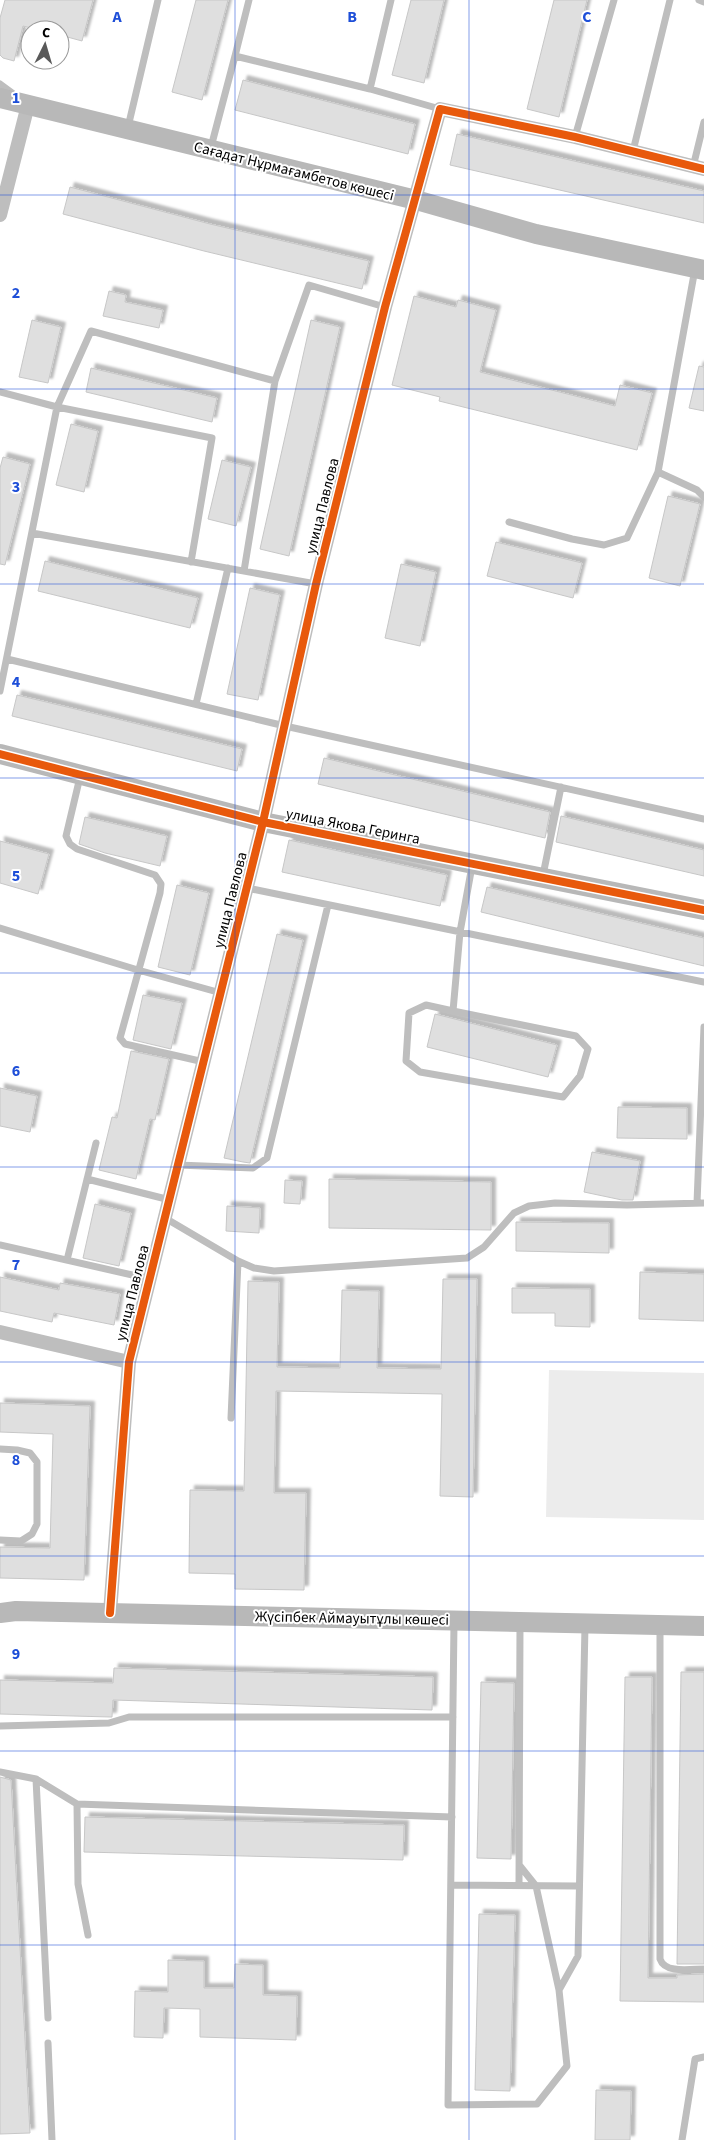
<svg xmlns="http://www.w3.org/2000/svg" width="704" height="2140" font-family="'Source Sans 3',sans-serif">
<defs>
<filter id="shadow"><feDropShadow dx="4.5" dy="-4.5" stdDeviation="1" flood-color="#0004"/></filter>
</defs>
<rect width="100%" height="100%" fill="#fff"/>
<path fill="#ececec" d="M549 1370 704 1373V1520L546 1517Z"/>
<path fill="#dfdfdf" stroke="#c7c7c7" filter="url(#shadow)" d="M5 0H93L82 41 60 35V30H39L23 26 14 61 3 58 0 55V18Z
M196 0H228L202 100 172 92Z
M411 0H444L424 83 392 75Z
M554 0H587L559 117 527 109Z
M243 80 415 124 408 154 235 110Z
M457 134 704 191V223L450 165Z
M70 187 210 224 369 261 362 289 204 251 63 214Z
M109 291 126 295 125 302 163 310 159 328 103 316Z
M414 296 456 307 458 300 496 310 480 372 615 406 620 385 652 393 637 450 439 401 440 397 392 385Z
M32 320 61 327 48 383 19 377Z
M311 320 340 327 289 556 260 549Z
M699 366 704 367V411L689 408Z
M91 368 217 398 212 422 86 392Z
M71 424 98 431 84 492 56 485Z
M3 457 30 464 5 565 0 564V468Z
M222 460 251 467 236 526 208 519Z
M668 496 700 504 680 586 649 578Z
M496 542 582 563 573 598 487 576Z
M45 561 198 598 190 628 38 591Z
M401 564 436 572 420 646 385 638Z
M250 588 280 595 258 700 227 694Z
M17 695 242 749 237 771 12 716Z
M324 758 550 812 545 838 318 784Z
M561 816 704 850V876L556 842Z
M85 817 167 836 160 866 105 853 79 844Z
M289 840 447 875 440 906 282 872Z
M0 841 49 854 38 894 0 883Z
M177 885 209 893 190 975 158 967Z
M487 887 704 938V966L481 912Z
M277 934 303 940 250 1163 243 1162 224 1158Z
M143 995 182 1003 171 1049 133 1040Z
M435 1014 557 1045 548 1077 427 1047Z
M131 1051 169 1059 155 1120 150 1119 136 1179 99 1170 112 1117 117 1118Z
M0 1088 37 1096 30 1132 0 1126Z
M618 1107 687 1108V1139L617 1138Z
M592 1152 640 1161 633 1200H622L584 1192Z
M329 1179 491 1182V1230L329 1228Z
M285 1180 302 1181 300 1204 284 1203Z
M95 1204 131 1213 119 1266 83 1258Z
M227 1206 260 1208 259 1233 226 1231Z
M516 1222 609 1223V1253L516 1251Z
M640 1272 704 1274V1321L639 1319Z
M0 1277 59 1290 60 1283 120 1294 114 1325 54 1313 52 1322 0 1311Z
M443 1279H477L473 1497 440 1496 442 1394 276 1391 274 1493H306L304 1590 235 1589V1574L189 1573 190 1490 244 1491 248 1281 279 1282 277 1367 340 1368 342 1290 379 1291 377 1368 441 1369Z
M512 1288 590 1289V1327L555 1326V1313H512Z
M0 1403 90 1406 84 1580 0 1578V1547L50 1548 53 1434 0 1432Z
M114 1668 433 1677 432 1710 113 1700 112 1717H110L0 1714V1680L113 1683Z
M681 1672H704V1964H677Z
M625 1677H652L648 1978H677V1975L704 1974V2002L620 2001Z
M481 1682 514 1683 511 1859 477 1858Z
M0 1777 11 1780 30 2133 0 2134Z
M85 1817 404 1825 403 1860 84 1852Z
M479 1914 515 1915 510 2091 475 2090Z
M168 1960 204 1961V1988H234L235 1964 263 1965V1995L297 1996 296 2040 200 2037V2009L164 2008 163 2038 134 2037 135 1991 168 1992Z
M596 2090 631 2091 630 2140H595Z"/>
<g fill="none" stroke-linecap="round" stroke-linejoin="round">
<path stroke="#bebebe" stroke-width="7" d="M699 0 704 2
M235 56 249 0
M0 84 15 95
M370 89 440 109
M128 127 158 0
M575 137 614 0
M211 147 235 56 370 89 391 0
M633 151 670 0
M693 167 704 122
M695 269 658 472 697 490 704 497
M0 392 57 407 91 331 275 381 309 285 385 307
M509 522 572 539 604 545 627 538 658 472
M32 533 316 584
M244 571 275 381
M7 659 285 726 704 819
M0 691 57 407 212 438 191 562
M196 704 228 568
M80 777 66 836 70 844 77 849 155 875 161 884 160 893 120 1038 125 1044 204 1062
M543 875 561 787
M247 888 704 982
M0 928 138 970 221 993
M453 1011 576 1036 588 1049 580 1076 563 1097 420 1072 406 1061 409 1013 426 1005 453 1011 460 932 472 866
M178 1165 253 1168 267 1158 328 905
M87 1179 170 1200
M697 1203 704 1027
M165 1218 238 1261 254 1268 274 1271 467 1258 484 1247 514 1213 529 1206 555 1203 627 1205 704 1203
M0 1245 150 1279
M67 1260 96 1143
M231 1418 238 1261
M0 1449 17 1450 30 1453 37 1462V1524L32 1534 21 1541 0 1540
M454 1623 448 2105 537 2104 567 2066 559 1990 578 1956 585 1626
M660 1627V1959C665 1974 691 1969 704 1969
M0 1726 109 1723 129 1717H453
M0 1772 36 1779 77 1804 452 1817
M36 1779 48 2018
M77 1804 78 1884 88 1935
M520 1866 536 1886 559 1990
M451 1885 579 1886
M519 1885 520 1624
M48 2043 52 2140
M682 2140 695 2059 704 2057"/>
<path stroke="#bebebe" stroke-width="14" d="M0 215 28 105
M0 1332 129 1362
M110 1613 129 1362 263 822 316 584 385 307 440 109 575 137 704 169"/>
<path stroke="#b8b8b8" stroke-width="20" d="M0 98 416 200 536 234 704 270
M0 754 263 822 704 910
M0 1613 16 1611 704 1626"/>
<defs>
<path id="cycleway" d="M0 754 263 822 704 910
M110 1613 129 1362 263 822 316 584 385 307 440 109 575 137 704 169"/>
</defs>
<use href="#cycleway" stroke="#fff" stroke-width="11"/>
<use href="#cycleway" stroke="#e8590c" stroke-width="8"/>
</g>
<path fill="none" stroke="#1d4ed8" stroke-width="1" stroke-opacity="0.55" d="M235 0V2140M469 0V2140M0 195H704M0 389H704M0 584H704M0 778H704M0 973H704M0 1167H704M0 1362H704M0 1556H704M0 1751H704M0 1945H704"/>
<g text-anchor="middle" stroke-width="4" stroke-linejoin="round" paint-order="stroke">
<g font-size="15" fill="#000" stroke="#fff">
<text transform="translate(294 171) rotate(14)" y="5">Сағадат Нұрмағамбетов көшесі</text>
<text transform="translate(322 506) rotate(-76)" y="5">улица Павлова</text>
<text transform="translate(353 826) rotate(11)" y="5">улица Якова Геринга</text>
<text transform="translate(230 900) rotate(-76)" y="5">улица Павлова</text>
<text transform="translate(132 1293) rotate(-76)" y="5">улица Павлова</text>
<text transform="translate(352 1618) rotate(1)" y="5">Жүсіпбек Аймауытұлы көшесі</text>
</g>
</g>
<g font-size="16" text-anchor="middle" font-weight="bold" fill="#1d4ed8" stroke="#fff" stroke-width="4" stroke-linejoin="round" paint-order="stroke">
<text x="117" y="22">A</text>
<text x="352" y="22">B</text>
<text x="587" y="22">C</text>
<text x="16" y="103">1</text>
<text x="16" y="298">2</text>
<text x="16" y="492">3</text>
<text x="16" y="687">4</text>
<text x="16" y="881">5</text>
<text x="16" y="1076">6</text>
<text x="16" y="1270">7</text>
<text x="16" y="1465">8</text>
<text x="16" y="1659">9</text>
</g>
<g transform="translate(45 45) rotate(5)"><circle r="24" fill="#ffffff" stroke="#999999"/>
<path d="M0-4L9 19L0 12L-9 19Z" fill="#595959"/>
<text y="-8" font-size="14" font-weight="bold" text-anchor="middle" fill="#000000">С</text>
</g>
</svg>
